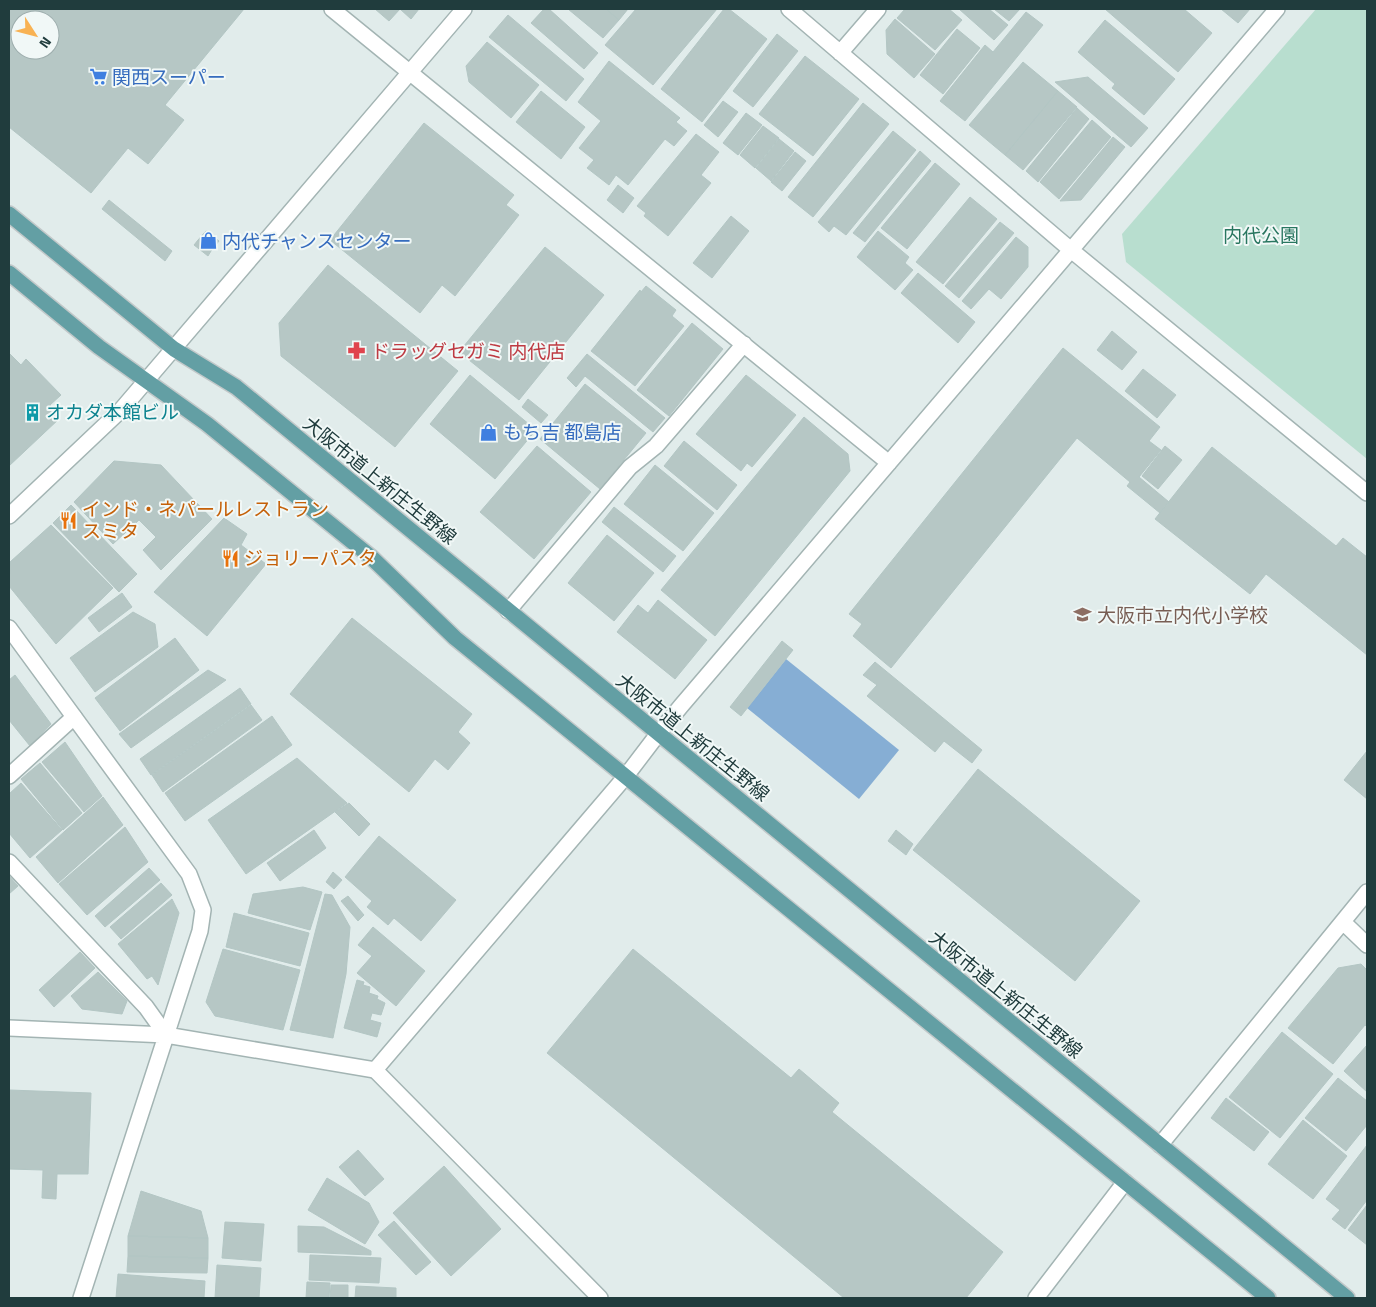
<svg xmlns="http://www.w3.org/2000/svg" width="1376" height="1307" font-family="'Titillium Web','Noto Sans JP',sans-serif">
<rect width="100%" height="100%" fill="#e1eceb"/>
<path fill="#b8decf" d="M1316 9H1367V459L1126 262 1122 234Z"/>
<path fill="#86aed4" d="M786 659 899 750 859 799 747 708Z"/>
<path fill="#b6c7c5" stroke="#b3c6c4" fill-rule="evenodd" d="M9 9H244L165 105 184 120 148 164 128 148 91 193 9 127ZM20 20H50V50H20Z
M375 9H419L411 19 400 9 389 21Z
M544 9H549L598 53 584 69 531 23Z
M568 9H606L619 20 603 38Z
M606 9H628L619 20Z
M636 9H717L653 85 605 45Z
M724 9H729L767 39 702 122 661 89Z
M905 9H949L962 20 935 50 897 18Z
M959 9H989L1008 25 994 40Z
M994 9H1020L1009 21Z
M1105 9H1184L1212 33 1178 72Z
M1221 9H1250L1238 23Z
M1026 12 1043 25 965 121 940 101 985 45 993 52Z
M508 15 584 79 566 101 489 37Z
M895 19 935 54 914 78 887 54 886 30Z
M1105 20 1175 79 1144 115 1112 88 1115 84 1078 52Z
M957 29 980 48 943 94 920 75Z
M777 34 798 51 753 107 733 91Z
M487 42 539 85 511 118 469 82 466 66Z
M805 56 859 99 813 156 759 114Z
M609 61 680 118 676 122 687 131 674 146 665 139 628 185 616 175 609 185 587 168 594 160 579 148 601 121 578 102Z
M1023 62 1058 91 1005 155 969 125Z
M1088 77 1148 128 1131 147 1055 82Z
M541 91 585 127 561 159 516 122Z
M1058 91 1077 107 1023 170 1005 155Z
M723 101 738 112 718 137 704 125Z
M863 103 889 124 813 217 788 197Z
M1077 108 1089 119 1038 182 1026 171Z
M746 113 762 125 738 155 723 143Z
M1092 120 1111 137 1059 199 1040 182Z
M424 123 514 195 506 205 519 215 455 296 442 285 420 313 330 240Z
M763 126 779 138 755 168 740 155Z
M893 131 916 150 846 235 834 226 829 232 818 222Z
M696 134 719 152 701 175 711 183 668 236 644 216 646 213 637 206Z
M1113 137 1125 147 1081 200 1060 201Z
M779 139 794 151 771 181 756 168Z
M920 151 931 161 865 242 853 233Z
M795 152 806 161 782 191 771 182Z
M935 163 960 184 907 249 881 228Z
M618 185 634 198 623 213 607 200Z
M970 197 997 219 943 284 916 262Z
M109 200 172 251 165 261 102 209Z
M731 216 749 231 712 278 693 263Z
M1000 222 1014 233 959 298 945 286Z
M206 231 219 241 211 251 198 240Z
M878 231 909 257 905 263 913 270 895 290 857 257Z
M1016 237 1028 247V267L1001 299 989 289 971 309 962 301Z
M198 240 211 251 208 256 194 245Z
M545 247 604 295 519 400 459 352Z
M328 265 458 371 395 447 281 356 279 323Z
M918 273 975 322 958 343 901 293Z
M646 286 676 310 672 316 684 326 635 386 591 351 640 290 641 292Z
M692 323 723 349 669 416 637 390Z
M1112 331 1137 352 1122 370 1097 350Z
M1063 348 1160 427 1149 441 1161 450 1139 477 1169 502 1160 513 1127 486 1130 482 1077 438 891 668 853 636 862 624 849 614Z
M9 353 21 365 26 359 61 395 50 405 60 418 9 466Z
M587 354 665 418 653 432 585 376 576 387 567 378Z
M1143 369 1176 395 1157 418 1125 391Z
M470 375 536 430 495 479 430 424Z
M746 375 796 415 752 467 747 463 741 471 696 434Z
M585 384 646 433 600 489 540 439Z
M528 399 548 415 541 423 522 407Z
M804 417 848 454 850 471 715 636 661 590Z
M684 441 737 485 717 510 664 466Z
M537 446 591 492 534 559 480 512Z
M1165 446 1182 460 1158 489 1142 476Z
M1212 447 1336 546 1343 538 1367 557V655L1266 574 1250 594 1155 519Z
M114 461 161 465 212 519 161 570 143 550 156 537 139 520 113 544 74 502Z
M655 465 714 513 683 551 624 504Z
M71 505 137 574 119 592 53 523Z
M614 507 676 556 663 572 602 522Z
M224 518 247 534 241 545 266 564 207 636 154 592Z
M51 525 113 588 56 644 9 586 10 562Z
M607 535 654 573 614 621 568 583Z
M122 593 132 607 99 632 88 618Z
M658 600 707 640 675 679 617 632 638 605 648 613Z
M133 612 155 624 158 647 95 692 70 658Z
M352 618 472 714 458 732 470 743 448 770 435 759 409 792 290 694Z
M175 638 199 670 120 731 95 698Z
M782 641 793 650 741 716 730 707Z
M875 662 982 750 972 763 944 741 935 752 867 696 877 685 863 675Z
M208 670 226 680 131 748 119 734Z
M15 675 51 724 30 746 9 720V680Z
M240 688 251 704 151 775 140 759Z
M251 705 262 720 163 792 152 775Z
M272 716 292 745 185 821 165 793Z
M65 742 102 796 84 812 42 762Z
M1367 751V799L1344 780Z
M297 758 347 803 246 874 208 820Z
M40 763 82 813 63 830 21 779Z
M978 769 1140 901 1075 981 913 850Z
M21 783 62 830 30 858 9 833V794Z
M103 797 123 825 58 883 36 857Z
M349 803 370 824 359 836 335 812Z
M125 827 148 862 87 915 59 884Z
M314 830 326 848 280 881 267 863Z
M896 830 913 844 906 855 888 841Z
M379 836 456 900 421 941 394 918 388 925 367 907 372 901 345 877Z
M149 868 160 880 105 927 95 916Z
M333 872 342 880 334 889 326 882Z
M9 876 18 886 9 894Z
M161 883 172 895 121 939 110 927Z
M303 887 322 892 310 930 248 913 253 894Z
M325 894 332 895 350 927 346 974 333 1038 290 1030Z
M348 896 364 915 358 921 341 901Z
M172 899 179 913 158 985 152 976 147 979 118 944Z
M234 913 309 933 300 966 226 947Z
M373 927 425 971 396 1006 357 973 372 956 358 945Z
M223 949 300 970 283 1030 215 1016 206 1002Z
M633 949 791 1078 799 1069 839 1103 832 1112 1003 1252 966 1298H844L547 1053Z
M80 952 95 968 54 1007 39 990Z
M1361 964 1367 970V1027L1365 1025 1333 1064 1288 1028 1338 968Z
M98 972 127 1001 122 1014 82 1009 71 996Z
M357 980 364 982 363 985 370 987 369 993 378 996 377 999 385 1003 381 1015 372 1013 370 1020 381 1023 377 1037 344 1028Z
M1282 1032 1333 1074 1280 1138 1229 1097Z
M1367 1045V1092L1344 1071Z
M1338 1078 1367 1101V1125L1346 1151 1305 1118Z
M9 1090 91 1093 88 1174H57L56 1199 42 1198 43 1170 9 1169Z
M1226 1098 1269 1132 1254 1151 1211 1118Z
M1303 1120 1347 1156 1313 1199 1268 1164Z
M1367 1145V1200L1345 1229 1332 1219 1340 1210 1326 1199Z
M358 1150 384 1179 365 1196 339 1167Z
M444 1166 501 1229 451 1276 393 1213Z
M327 1178 369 1203 379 1222 365 1244 308 1210Z
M141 1191 201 1211 208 1238 128 1236Z
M1367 1205V1245L1348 1230Z
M394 1221 431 1262 416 1275 378 1235Z
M225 1222 264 1224 261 1261 222 1258Z
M298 1226 324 1227 371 1251V1255L298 1252Z
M128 1236 208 1238V1258L128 1256Z
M310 1255 381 1258 379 1283 309 1280Z
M128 1256 208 1258 207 1273 127 1272Z
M217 1265 261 1268 259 1298H215Z
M118 1274 205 1281 204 1298H116Z
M307 1282 330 1283 329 1298H306Z
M331 1285H348V1298H330Z
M356 1286 396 1288V1298H355Z"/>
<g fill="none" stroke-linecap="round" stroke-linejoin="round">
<defs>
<path id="minor" d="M332 9 889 463
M789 9 1071 250 1367 493
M840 53 878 9
M508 611 630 467 656 446 744 344
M9 776 74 717
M626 776 658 734 681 706 1277 9
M9 862 146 1007 166 1035
M1343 922 1367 945
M375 1070 600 1298
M1160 1145 1367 892"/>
<path id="tertiary" d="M9 516 121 410 464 9
M9 628 189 874 203 910 200 931 81 1298
M9 1028 166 1035 375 1070 626 776
M1036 1298 1125 1182"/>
<path id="primary" d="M9 214 174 349 236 387 1347 1298
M9 273 99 347 207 424 371 557 455 638 1268 1298"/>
</defs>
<use href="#minor" stroke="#a3b4b3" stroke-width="18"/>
<use href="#tertiary" stroke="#a3b4b3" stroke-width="18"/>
<use href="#primary" stroke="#c1c8c9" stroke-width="18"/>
<use href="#minor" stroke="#fff" stroke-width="15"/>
<use href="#tertiary" stroke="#fff" stroke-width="15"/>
<use href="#primary" stroke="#639fa4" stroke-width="15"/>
</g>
<defs>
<symbol id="supermarket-bare" viewBox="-9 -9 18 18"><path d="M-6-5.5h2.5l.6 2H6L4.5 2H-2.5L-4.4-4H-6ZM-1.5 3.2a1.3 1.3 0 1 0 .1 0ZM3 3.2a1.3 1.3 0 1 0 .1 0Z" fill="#3f7fe0" stroke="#f1f8f7" stroke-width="2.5" paint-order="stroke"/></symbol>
<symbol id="shop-bare" viewBox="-9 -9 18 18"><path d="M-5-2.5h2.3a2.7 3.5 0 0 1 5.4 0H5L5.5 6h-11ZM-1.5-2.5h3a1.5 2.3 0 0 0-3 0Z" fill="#3f7fe0" stroke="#f1f8f7" stroke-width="2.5" paint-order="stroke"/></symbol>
<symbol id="pharmacy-bare" viewBox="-9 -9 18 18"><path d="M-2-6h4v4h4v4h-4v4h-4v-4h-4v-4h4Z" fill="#e0444e" stroke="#f1f8f7" stroke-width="2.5" paint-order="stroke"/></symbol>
<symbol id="building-bare" viewBox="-9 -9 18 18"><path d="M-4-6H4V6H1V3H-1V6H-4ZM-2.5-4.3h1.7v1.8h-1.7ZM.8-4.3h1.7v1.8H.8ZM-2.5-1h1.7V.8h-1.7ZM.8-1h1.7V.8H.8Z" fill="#0f9aa8" stroke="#f1f8f7" stroke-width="2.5" paint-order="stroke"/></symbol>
<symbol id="restaurant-bare" viewBox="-9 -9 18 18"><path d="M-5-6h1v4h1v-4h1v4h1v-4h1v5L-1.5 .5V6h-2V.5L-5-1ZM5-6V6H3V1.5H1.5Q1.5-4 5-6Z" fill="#e8710a" stroke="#f1f8f7" stroke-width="2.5" paint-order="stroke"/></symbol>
<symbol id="school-bare" viewBox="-9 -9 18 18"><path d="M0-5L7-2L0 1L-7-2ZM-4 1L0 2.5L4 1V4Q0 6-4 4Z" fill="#8d6e63" stroke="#f1f8f7" stroke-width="2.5" paint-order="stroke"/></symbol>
</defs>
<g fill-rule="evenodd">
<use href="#supermarket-bare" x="86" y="64" width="25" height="25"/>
<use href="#shop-bare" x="196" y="228" width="25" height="25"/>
<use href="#pharmacy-bare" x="344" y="338" width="25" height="25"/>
<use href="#building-bare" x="20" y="400" width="25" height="25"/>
<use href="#shop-bare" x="476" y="420" width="25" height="25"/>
<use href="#restaurant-bare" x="56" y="508" width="25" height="25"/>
<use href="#restaurant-bare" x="218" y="546" width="25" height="25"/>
<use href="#school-bare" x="1070" y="602" width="25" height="25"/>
</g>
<g text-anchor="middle" stroke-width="4" stroke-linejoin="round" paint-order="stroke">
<g font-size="19" fill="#366cbe" stroke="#f1f8f7" text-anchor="start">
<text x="112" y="84">関西スーパー</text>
<text x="222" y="248">内代チャンスセンター</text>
<text x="503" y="439">もち吉 都島店</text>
</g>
<g font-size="19" fill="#297660" stroke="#f1f8f7">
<text x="1261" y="242">内代公園</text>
</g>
<g font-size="19" fill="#be3a42" stroke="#f1f8f7" text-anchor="start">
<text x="371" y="358">ドラッグセガミ 内代店</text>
</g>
<g font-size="19" fill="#0d838f" stroke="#f1f8f7" text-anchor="start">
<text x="46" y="419">オカダ本館ビル</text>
</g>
<g font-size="19" fill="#203c3d" stroke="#f1f8f7">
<text transform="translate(380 480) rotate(39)" y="7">大阪市道上新庄生野線</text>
<text transform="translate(693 737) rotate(39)" y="7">大阪市道上新庄生野線</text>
<text transform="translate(1006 994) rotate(39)" y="7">大阪市道上新庄生野線</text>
</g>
<g font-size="19" fill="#c56008" stroke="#f1f8f7" text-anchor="start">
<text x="82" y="516">インド・ネパールレストラン<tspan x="82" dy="22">スミタ</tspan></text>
<text x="244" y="565">ジョリーパスタ</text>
</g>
<g font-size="19" fill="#785e54" stroke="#f1f8f7" text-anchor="start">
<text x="1097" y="622">大阪市立内代小学校</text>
</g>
</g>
<rect width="1376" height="1307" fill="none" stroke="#203c3d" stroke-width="20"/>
<g transform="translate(35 35) rotate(126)"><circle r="24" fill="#f1f8f7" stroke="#9dadad"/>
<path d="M0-4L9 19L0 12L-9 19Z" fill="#f8b253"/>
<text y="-8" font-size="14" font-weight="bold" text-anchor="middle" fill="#203c3d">N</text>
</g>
</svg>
